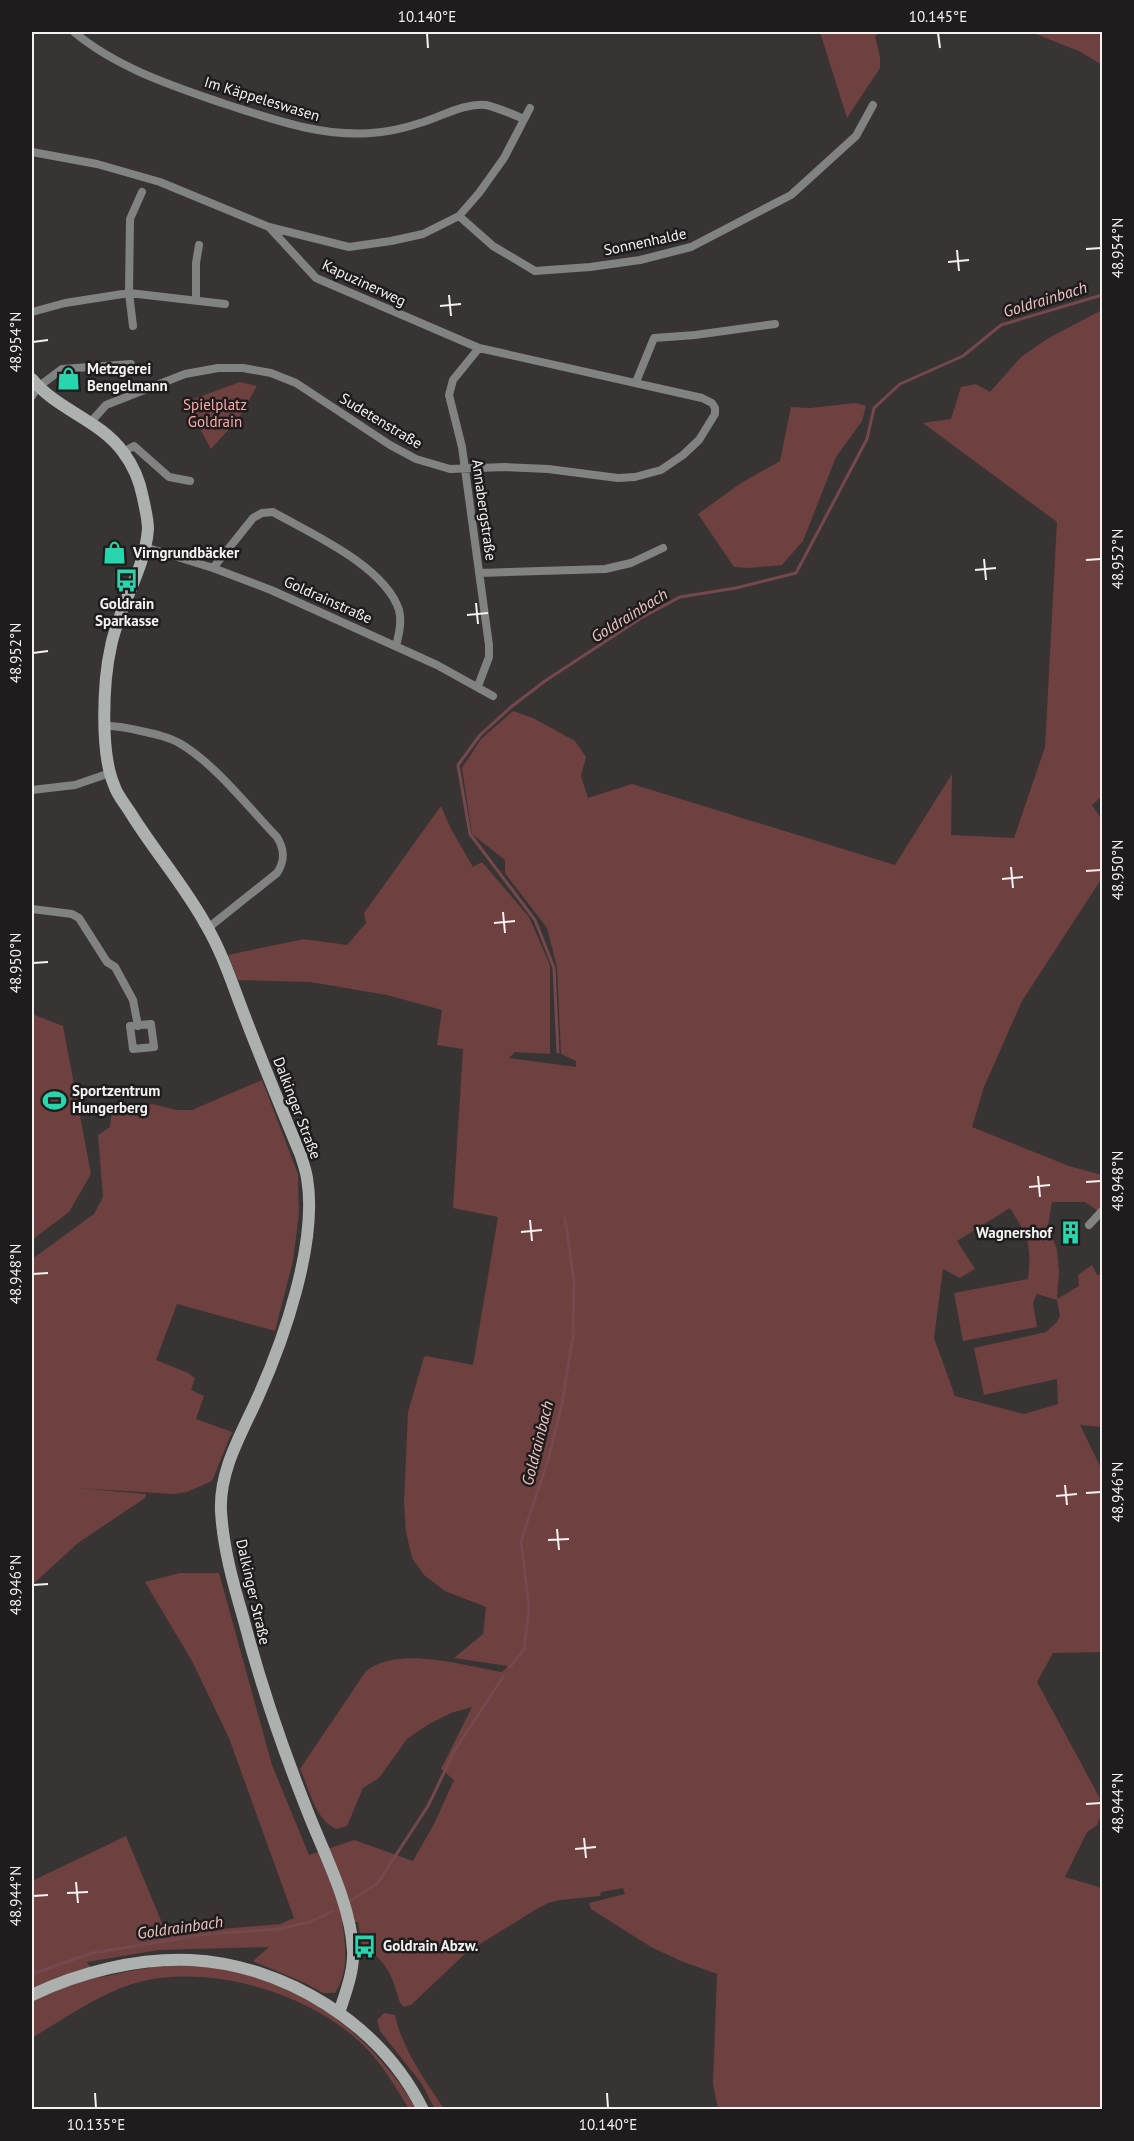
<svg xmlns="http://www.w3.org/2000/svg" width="1134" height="2141" font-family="'PT Sans',sans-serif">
<rect width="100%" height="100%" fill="#383433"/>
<path fill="#6e4040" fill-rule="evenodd" d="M820 32H881L875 36 880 57V68L847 118Z
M1031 32H1102V65L1081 52Z
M1102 310V796L1092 805 1102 820V878L1022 1001 984 1087 972 1127 1069 1166 1102 1175V1211L1101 1213 1085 1202H1052L1048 1226 1057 1250 1059 1272 1057 1299 1079 1286 1078 1275 1092 1265 1097 1275 1102 1274V1427L1080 1425 1102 1470V1652L1053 1653 1037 1682 1102 1802V1813L1097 1825 1087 1832 1065 1877 1102 1888V2109H718L713 2084 717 1974 681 1961 651 1947 591 1909 589 1903 625 1894 623 1888 601 1892 600 1896 560 1900 548 1903 535 1910 467 1952 411 2005 404 2007 400 2003C392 1975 387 1961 362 1945L358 1922H342C346 1946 349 1972 335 1993H323L305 1983 253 1961 269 1947 159 1950 87 1962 97 1978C117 1974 137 1969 156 1967 265 1956 363 2018 416 2109H409C395 2086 381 2062 361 2043 306 1991 205 1962 132 1984 95 1996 64 2019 32 2038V1881L126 1836 162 1923 157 1932 152 1935 280 1924 294 1918 229 1738 192 1661 145 1582 180 1573H219L272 1765 309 1855 354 1840 413 1861 434 1824 454 1780 441 1769 472 1707 451 1713 429 1724 407 1739 379 1778 363 1788 347 1826 336 1829C314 1818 310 1790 300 1769L366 1671C400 1645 463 1666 502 1672L508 1666 454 1658 483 1634 486 1607 445 1591 424 1575 412 1558 406 1532 404 1503 408 1412 424 1357 426 1356 473 1365 498 1217 453 1208 463 1049 437 1045 442 1010 387 995 310 982 238 980 228 955 304 939 347 945 366 923 364 913 441 806 451 829 473 867 482 862 529 917 550 965V1054L515 1052 509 1058 576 1067V1061L561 1054 557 967 547 928 505 873V860L472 834 462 768 481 739 513 711 533 718 575 741 586 757 581 776 588 798 632 784 895 865 952 774 951 835 1014 838 1045 747 1057 522 923 423 951 419 961 387 976 384 990 392 1021 357 1047 339ZM1010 1208C1028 1237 1032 1243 1028 1279L954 1293 963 1341 1037 1327 1033 1303 1037 1294 1057 1300 1060 1316 1057 1322 1046 1332 974 1348 984 1395 1057 1379 1058 1404 1024 1414 955 1396 934 1338 943 1269 960 1278 975 1269 957 1241Z
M240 382 257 386 239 418 211 449 185 402Z
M856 403 866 406 862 421 836 457 803 541 782 565 749 568 734 567 698 514 741 483 780 461 791 407 810 408Z
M32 1014 63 1026 91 1174 69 1212 32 1240Z
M262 1080 298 1174 299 1213 293 1261 275 1331 177 1304 156 1360 188 1373 195 1378 191 1390 204 1396 196 1419 232 1432 212 1481 187 1492 174 1494 77 1488 146 1494 145 1498 78 1543 32 1585V1259L94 1214 103 1197 98 1135 110 1127 112 1110 152 1104 177 1110H192Z
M384 2013 395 2015C402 2049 426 2081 444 2109H435L422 2084 380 2031 377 2020Z"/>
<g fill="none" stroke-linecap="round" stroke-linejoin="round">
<path stroke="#75484d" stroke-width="3" d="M558 1052 554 968 535 920 470 834 458 765 480 735 511 707 545 681 641 618 680 597 736 588 796 573 867 439 874 408 900 384 963 356 1001 325 1102 295
M510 1667 524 1649 529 1608 521 1541 549 1457 562 1403 573 1336 574 1281 565 1218
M350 1901 377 1884 428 1806 455 1750 503 1677
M32 1974 92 1953 207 1934 278 1929 310 1922 333 1911"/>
<path stroke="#818383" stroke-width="8" d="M74 32C117 68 173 86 225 104 272 119 321 137 371 133 387 132 405 128 420 123 438 118 467 102 486 105 499 108 512 114 524 119
M32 152 97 164 160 182 269 227 316 278 479 348 702 398 712 403 715 408V414L699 440 683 455 661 470 635 477 618 478 548 469 505 467 450 469 416 459 390 445 296 383 271 373 243 368H218L185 374 106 405 89 424
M459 216 493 246 535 271 590 267 640 260 691 247 791 195 856 136 873 105
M269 227 349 247 391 241 423 234 459 216 479 193 504 158 530 108
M196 300V263L199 245
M32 312 65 303 129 293 225 304
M133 326 129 293 130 219 142 192
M636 382 654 338 695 335 775 324
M32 396 38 387 62 369 131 364
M123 452 134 446 169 477 190 481
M145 547 213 568 271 590 437 665 493 696
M213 568 253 518 262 513 273 512C310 533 385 566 399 610 402 622 399 634 396 646
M479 573 605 569 631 563 663 548
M478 686 489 657V645L462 447 449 395 453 380 479 348
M105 726C118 726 129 728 141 731 155 734 169 737 181 744 217 766 248 807 277 837 285 850 285 861 277 873L208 928
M32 790 75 785 110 773
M32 909 72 914 79 918 107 962 115 967 133 1000 138 1026
M151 1024 154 1047 133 1049 130 1026Z
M1089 1225 1102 1211"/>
<path stroke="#acb0af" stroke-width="12" d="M32 379C57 410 100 420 123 452 133 465 140 482 143 498 145 508 148 519 148 529 145 570 119 606 111 646 103 681 100 752 114 785 117 795 125 804 130 812 154 851 184 885 206 925 223 954 233 986 245 1017 263 1064 282 1110 301 1156 303 1163 306 1171 307 1178 318 1242 284 1339 258 1397 242 1433 219 1470 221 1511 223 1547 233 1583 243 1617 260 1683 282 1747 307 1810 324 1854 351 1904 353 1951 354 1972 345 1994 339 2013
M32 1995C80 1972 137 1958 191 1960 285 1965 381 2024 423 2110"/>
</g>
<path fill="none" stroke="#f4f1f1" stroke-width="2" d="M427 33 428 48M938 33 940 48M1086 249 1101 248M957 250 959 271M948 262 969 260M449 295 451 316M440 306 461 304M33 342 48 340M984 559 986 580M1086 560 1101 559M975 570 996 568M476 603 478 624M467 615 488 613M33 653 48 651M1011 867 1013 888M1086 871 1101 870M1002 879 1023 877M503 912 505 933M494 923 515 921M33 963 48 962M1038 1176 1040 1197M1086 1182 1101 1181M1029 1187 1050 1185M530 1220 532 1241M521 1232 542 1230M33 1274 48 1273M1065 1485 1067 1505M1086 1493 1101 1492M1056 1496 1077 1494M557 1529 559 1550M548 1540 569 1539M33 1585 48 1584M1086 1804 1101 1803M584 1838 586 1858M575 1849 596 1847M76 1882 78 1903M67 1893 88 1892M33 1896 48 1895M95 2093 96 2108M607 2093 608 2108"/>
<defs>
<symbol id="shop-bare" viewBox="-9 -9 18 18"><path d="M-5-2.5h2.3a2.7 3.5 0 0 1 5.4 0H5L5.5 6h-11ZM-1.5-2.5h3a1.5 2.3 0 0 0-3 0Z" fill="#29d5ad" stroke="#1e1c1c" stroke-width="2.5" paint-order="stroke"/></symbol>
<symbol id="bus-bare" viewBox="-9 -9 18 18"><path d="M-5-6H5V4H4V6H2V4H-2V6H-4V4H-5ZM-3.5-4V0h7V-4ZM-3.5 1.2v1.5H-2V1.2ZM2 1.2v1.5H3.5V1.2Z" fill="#29d5ad" stroke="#1e1c1c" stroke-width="2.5" paint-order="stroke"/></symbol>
<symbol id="stadium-bare" viewBox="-9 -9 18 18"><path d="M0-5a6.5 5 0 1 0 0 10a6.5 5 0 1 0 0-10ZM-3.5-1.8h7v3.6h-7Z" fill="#29d5ad" stroke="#1e1c1c" stroke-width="2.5" paint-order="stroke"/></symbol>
<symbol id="building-bare" viewBox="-9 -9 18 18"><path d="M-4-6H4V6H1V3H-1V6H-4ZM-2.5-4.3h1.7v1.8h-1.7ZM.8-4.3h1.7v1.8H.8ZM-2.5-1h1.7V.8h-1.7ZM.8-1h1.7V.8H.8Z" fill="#29d5ad" stroke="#1e1c1c" stroke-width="2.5" paint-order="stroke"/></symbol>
</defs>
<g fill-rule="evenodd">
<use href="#shop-bare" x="52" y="362" width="33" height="33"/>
<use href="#shop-bare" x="98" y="536" width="33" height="33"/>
<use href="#bus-bare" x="110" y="564" width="33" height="33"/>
<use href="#stadium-bare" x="38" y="1084" width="33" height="33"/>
<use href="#building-bare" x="1054" y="1216" width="33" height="33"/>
<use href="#bus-bare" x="348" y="1930" width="33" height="33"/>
</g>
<g text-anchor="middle" stroke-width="5" stroke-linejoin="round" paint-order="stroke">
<g font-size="15" fill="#f4f1f1" stroke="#1e1c1c">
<text transform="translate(262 99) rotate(17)" y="5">Im Käppeleswasen</text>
<text transform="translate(645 242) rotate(-12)" y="5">Sonnenhalde</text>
<text transform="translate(364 283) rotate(25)" y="5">Kapuzinerweg</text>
<text transform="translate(381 421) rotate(31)" y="5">Sudetenstraße</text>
<text transform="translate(484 510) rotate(82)" y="5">Annabergstraße</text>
<text transform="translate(328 600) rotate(24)" y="5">Goldrainstraße</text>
<text transform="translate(297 1108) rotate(69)" y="5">Dalkinger Straße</text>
<text transform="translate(253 1592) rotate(77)" y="5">Dalkinger Straße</text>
</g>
<g font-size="15" font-weight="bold" fill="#f4f1f1" stroke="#1e1c1c" text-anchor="start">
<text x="87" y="374">Metzgerei<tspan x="87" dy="17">Bengelmann</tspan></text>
<text x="133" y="558">Virngrundbäcker</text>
<text x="127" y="609" text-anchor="middle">Goldrain<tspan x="127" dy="17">Sparkasse</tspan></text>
<text x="72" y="1096">Sportzentrum<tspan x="72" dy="17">Hungerberg</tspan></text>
<text x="1052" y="1238" text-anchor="end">Wagnershof</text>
<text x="383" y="1951">Goldrain Abzw.</text>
</g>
<g font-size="15" fill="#feaaa8" stroke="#1e1c1c">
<text x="215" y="410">Spielplatz<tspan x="215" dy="17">Goldrain</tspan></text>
</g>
<g font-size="16" font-style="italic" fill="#f1c5c3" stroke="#1e1c1c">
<text transform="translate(1045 299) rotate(-17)" y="6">Goldrainbach</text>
<text transform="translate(629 615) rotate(-32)" y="6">Goldrainbach</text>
<text transform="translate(537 1443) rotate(-76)" y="6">Goldrainbach</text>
<text transform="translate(180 1927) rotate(-8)" y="6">Goldrainbach</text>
</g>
</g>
<rect width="1134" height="2141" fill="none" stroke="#1e1c1c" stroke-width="66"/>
<rect x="33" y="33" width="1068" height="2075" fill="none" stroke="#f4f1f1" stroke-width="2"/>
<g font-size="15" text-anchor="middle" fill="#f4f1f1">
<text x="427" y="22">10.140°E</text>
<text x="938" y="22">10.145°E</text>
<text transform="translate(1118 248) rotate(-90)" y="5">48.954°N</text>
<text transform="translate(16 342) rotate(-90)" y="5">48.954°N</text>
<text transform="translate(1118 559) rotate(-90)" y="5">48.952°N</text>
<text transform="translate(16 653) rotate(-90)" y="5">48.952°N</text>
<text transform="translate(1118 870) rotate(-90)" y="5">48.950°N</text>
<text transform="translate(16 963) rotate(-90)" y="5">48.950°N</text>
<text transform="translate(1118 1181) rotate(-90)" y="5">48.948°N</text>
<text transform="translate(16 1274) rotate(-90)" y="5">48.948°N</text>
<text transform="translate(1118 1492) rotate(-90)" y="5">48.946°N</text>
<text transform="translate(16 1585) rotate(-90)" y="5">48.946°N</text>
<text transform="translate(1118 1803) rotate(-90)" y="5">48.944°N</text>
<text transform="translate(16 1896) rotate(-90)" y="5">48.944°N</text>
<text x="96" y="2130">10.135°E</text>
<text x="608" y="2130">10.140°E</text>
</g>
</svg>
